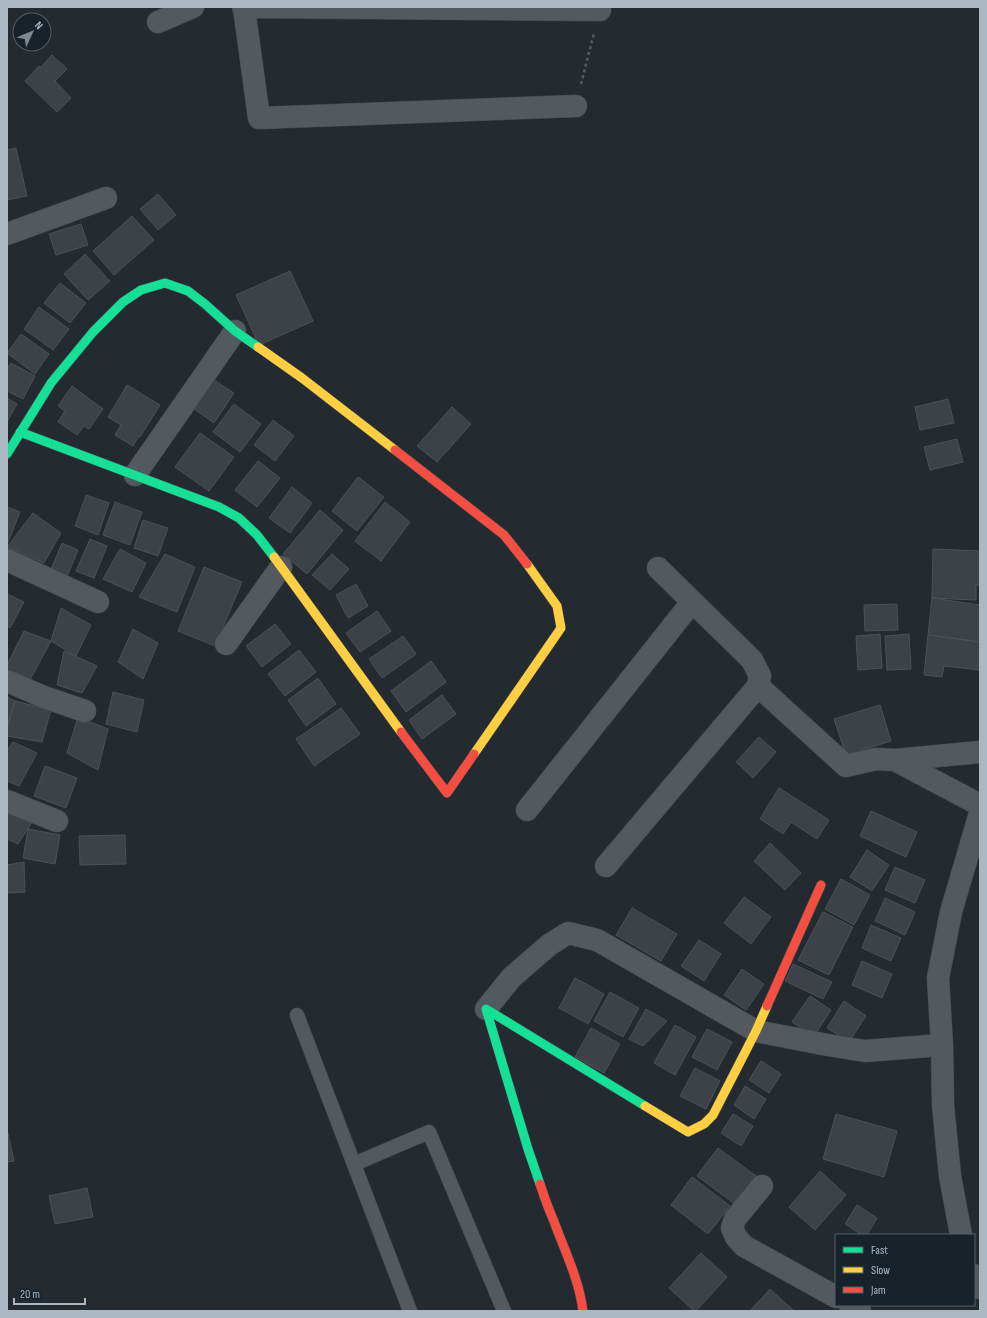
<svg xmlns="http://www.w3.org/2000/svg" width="987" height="1318" font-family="'Sofia Sans Condensed',sans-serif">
<rect width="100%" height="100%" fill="#242b30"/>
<path fill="#3c4247" stroke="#4a5258" d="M52 55 67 69 55 81 71 98 57 112 25 81 39 66 41 67Z
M16 148 27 196 7 200V150Z
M158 194 176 215 158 230 140 209Z
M132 216 154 240 114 275 93 251Z
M81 224 88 245 56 255 49 234Z
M85 254 110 281 88 300 64 274Z
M290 271 313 321 259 345 236 295Z
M60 283 86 303 70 323 44 303Z
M39 307 69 329 53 350 24 329Z
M21 334 49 354 35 374 7 353Z
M11 363 35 376 23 399 7 391V369Z
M214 380 234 393 214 423 194 409Z
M127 385 160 405 140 437 139 436 133 446 115 435 121 425 108 417Z
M72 386 103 409 89 429 84 426 77 435 58 422 65 411 58 406Z
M7 398 17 404 7 422Z
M948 399 954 423 920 430 915 407Z
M234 404 261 424 240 452 213 432Z
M452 407 471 424 437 462 417 446Z
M273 420 294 436 275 461 254 445Z
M200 433 234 457 209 491 175 467Z
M957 439 963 462 930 470 924 447Z
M258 461 280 478 257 507 235 490Z
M358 477 384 497 357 531 332 511Z
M292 487 312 503 290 533 269 518Z
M86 495 109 503 98 535 75 526Z
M115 502 142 512 130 545 103 535Z
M385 502 410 522 381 561 355 541Z
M7 507 20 512 7 545Z
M320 510 343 530 307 574 283 554Z
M33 513 61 533 44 563 7 547Z
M143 520 168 528 158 556 134 548Z
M90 539 107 546 94 578 76 571Z
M62 543 78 550 66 579 50 572Z
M120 549 146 563 132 592 103 579Z
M933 549 980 551V585H976V600L932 598Z
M165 554 195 567 177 612 139 597Z
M332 554 349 569 330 590 312 575Z
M204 567 242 582 215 646 178 631Z
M356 584 368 606 348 618 336 595Z
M7 594 24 602 10 628 7 626Z
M932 598 980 605V642L928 635Z
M897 604 898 630 865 631 864 605Z
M61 608 91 625 76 656 51 641Z
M377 611 391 631 360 652 346 633Z
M275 624 291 644 262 667 246 646Z
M133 629 158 643 143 679 118 662Z
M24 631 51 641 26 687 7 677V665Z
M880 634 882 668 858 670 856 636Z
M909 634 911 669 887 670 885 636Z
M928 635 980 642V670L944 666 942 677 924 675Z
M403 636 416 654 382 678 369 659Z
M299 650 316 672 285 696 268 674Z
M64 651 97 666 82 693 57 685Z
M431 661 446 682 406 712 391 691Z
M318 678 336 704 306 726 288 700Z
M113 692 144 700 137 732 106 724Z
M442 695 456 714 422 739 409 720Z
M7 697 15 701 7 727Z
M15 701 51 710 42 742 7 736V727Z
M880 705 891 741 846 755 834 719Z
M341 708 360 734 314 766 296 739Z
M78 717 108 729 98 770 67 753Z
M759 737 776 752 753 778 736 762Z
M13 742 37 753 19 786 7 781V751Z
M45 766 77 778 66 808 34 796Z
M779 788 829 820 817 839 791 822 783 834 760 819Z
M7 811 32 822 18 844 7 839Z
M871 811 917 832 906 857 860 836Z
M28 829 60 835 55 864 23 858Z
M125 835 126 864 80 865 79 836Z
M770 843 801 873 785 890 754 861Z
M867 850 889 865 872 891 850 877Z
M24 862 25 892 7 893V865Z
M895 867 925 880 915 903 885 890Z
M841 879 870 895 854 925 825 909Z
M744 897 771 917 751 944 724 923Z
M885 898 915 912 905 935 875 921Z
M632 908 677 934 661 961 616 935Z
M823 912 853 927 829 975 798 960Z
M871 925 901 938 891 961 862 948Z
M699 940 721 954 704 981 681 966Z
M862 961 892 974 882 998 852 985Z
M793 964 832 982 823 999 785 981Z
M742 969 764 984 746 1010 724 995Z
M575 978 604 994 588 1024 559 1008Z
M610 992 639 1008 623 1037 594 1021Z
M810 996 831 1010 814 1036 792 1022Z
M844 1001 866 1016 849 1042 827 1028Z
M646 1009 667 1021 643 1046 629 1039Z
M675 1025 696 1037 675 1075 654 1063Z
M591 1028 620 1044 604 1073 575 1057Z
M707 1029 732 1042 717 1070 692 1057Z
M761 1061 781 1074 769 1093 749 1080Z
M695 1068 720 1081 706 1109 680 1096Z
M745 1086 766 1099 754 1119 734 1105Z
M733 1114 753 1126 741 1146 721 1133Z
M836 1114 897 1131 884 1177 823 1159Z
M7 1129 14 1161 7 1162Z
M718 1148 756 1176 735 1204 697 1176Z
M820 1171 846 1195 815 1230 789 1207Z
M692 1177 730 1206 708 1234 671 1205Z
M87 1188 93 1217 55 1224 49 1196Z
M857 1205 877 1218 867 1235H862L845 1224Z
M701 1253 727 1277 696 1311H694L669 1288Z
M770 1289 794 1311H750Z"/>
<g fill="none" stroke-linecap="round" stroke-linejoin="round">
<defs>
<path id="lane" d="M297 1015 410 1311
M354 1164 429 1132 504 1311"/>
<path id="street" d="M243 7 600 10
M244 8 259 118 576 106
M158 22 193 7
M7 234 106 198
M135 475 235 331
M7 560 98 602
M658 568 752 660 760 676 758 686 846 766 876 759 895 760 980 805
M226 644 281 567
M7 681 44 697 85 711
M895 760 980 752
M7 801 57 821
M527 810 692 602
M606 866 758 686
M486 1009 512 977 549 945 568 933 597 940 756 1031 828 1045 865 1051 942 1045
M762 1186 735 1219 732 1228 736 1237 744 1246 836 1297
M961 1235 950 1176 943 1105 942 1045 938 978 951 912 980 813
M974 1275 980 1288
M850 1305 860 1311"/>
<path id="fast" d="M20 432 219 507 239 518 257 535 274 557
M7 454 51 383 93 332 123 302 141 290 165 283 188 291 205 304 235 331 258 347
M540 1184 528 1149 486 1009 645 1106"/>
<path id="slow" d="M258 347 302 378 395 450
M274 557 401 732
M474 754 561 628 557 606 527 564
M645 1106 688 1132 704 1124 713 1115 756 1031 767 1006"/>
<path id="jam" d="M395 450 504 535 527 564
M401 732 447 793 474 754
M767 1006 821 885
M540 1184C544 1196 548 1208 553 1219 564 1249 579 1279 583 1311"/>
</defs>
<use href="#lane" stroke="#42474b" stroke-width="15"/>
<use href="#street" stroke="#42474b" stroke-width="23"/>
<use href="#fast" stroke="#42474b" stroke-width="10"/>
<use href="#slow" stroke="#42474b" stroke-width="10"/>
<use href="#jam" stroke="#42474b" stroke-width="10"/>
<path stroke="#565d62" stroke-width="2.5" stroke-dasharray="3 3" stroke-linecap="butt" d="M581 84 594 33"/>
<use href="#lane" stroke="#52595f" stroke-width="14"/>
<use href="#street" stroke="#52595f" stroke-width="22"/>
<use href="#fast" stroke="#16e098" stroke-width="9"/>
<use href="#slow" stroke="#ffcf43" stroke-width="9"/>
<use href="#jam" stroke="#f24e42" stroke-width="9"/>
</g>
<rect width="987" height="1318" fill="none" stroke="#abb8c4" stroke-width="16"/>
<rect x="835" y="1234" width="140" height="72" fill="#17222a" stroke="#525e68"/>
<rect x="843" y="1247" width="20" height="6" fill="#16e098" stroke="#525e68"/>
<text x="871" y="1254" font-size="12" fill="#abb8c4">Fast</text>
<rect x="843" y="1267" width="20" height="6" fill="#ffcf43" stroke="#525e68"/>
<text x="871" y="1274" font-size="12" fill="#abb8c4">Slow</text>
<rect x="843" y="1287" width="20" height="6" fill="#f24e42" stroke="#525e68"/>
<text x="871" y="1294" font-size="12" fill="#abb8c4">Jam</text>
<g transform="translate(32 32) rotate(46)"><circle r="19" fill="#17222a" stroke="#525e68"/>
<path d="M0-3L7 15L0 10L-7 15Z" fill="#7c8790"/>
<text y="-6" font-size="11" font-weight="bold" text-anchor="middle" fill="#abb8c4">N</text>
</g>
<path d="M14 1298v6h71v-6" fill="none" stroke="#abb8c4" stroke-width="2"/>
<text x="20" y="1298" font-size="12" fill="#abb8c4" stroke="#17222a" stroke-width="3" paint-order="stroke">20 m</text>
</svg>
